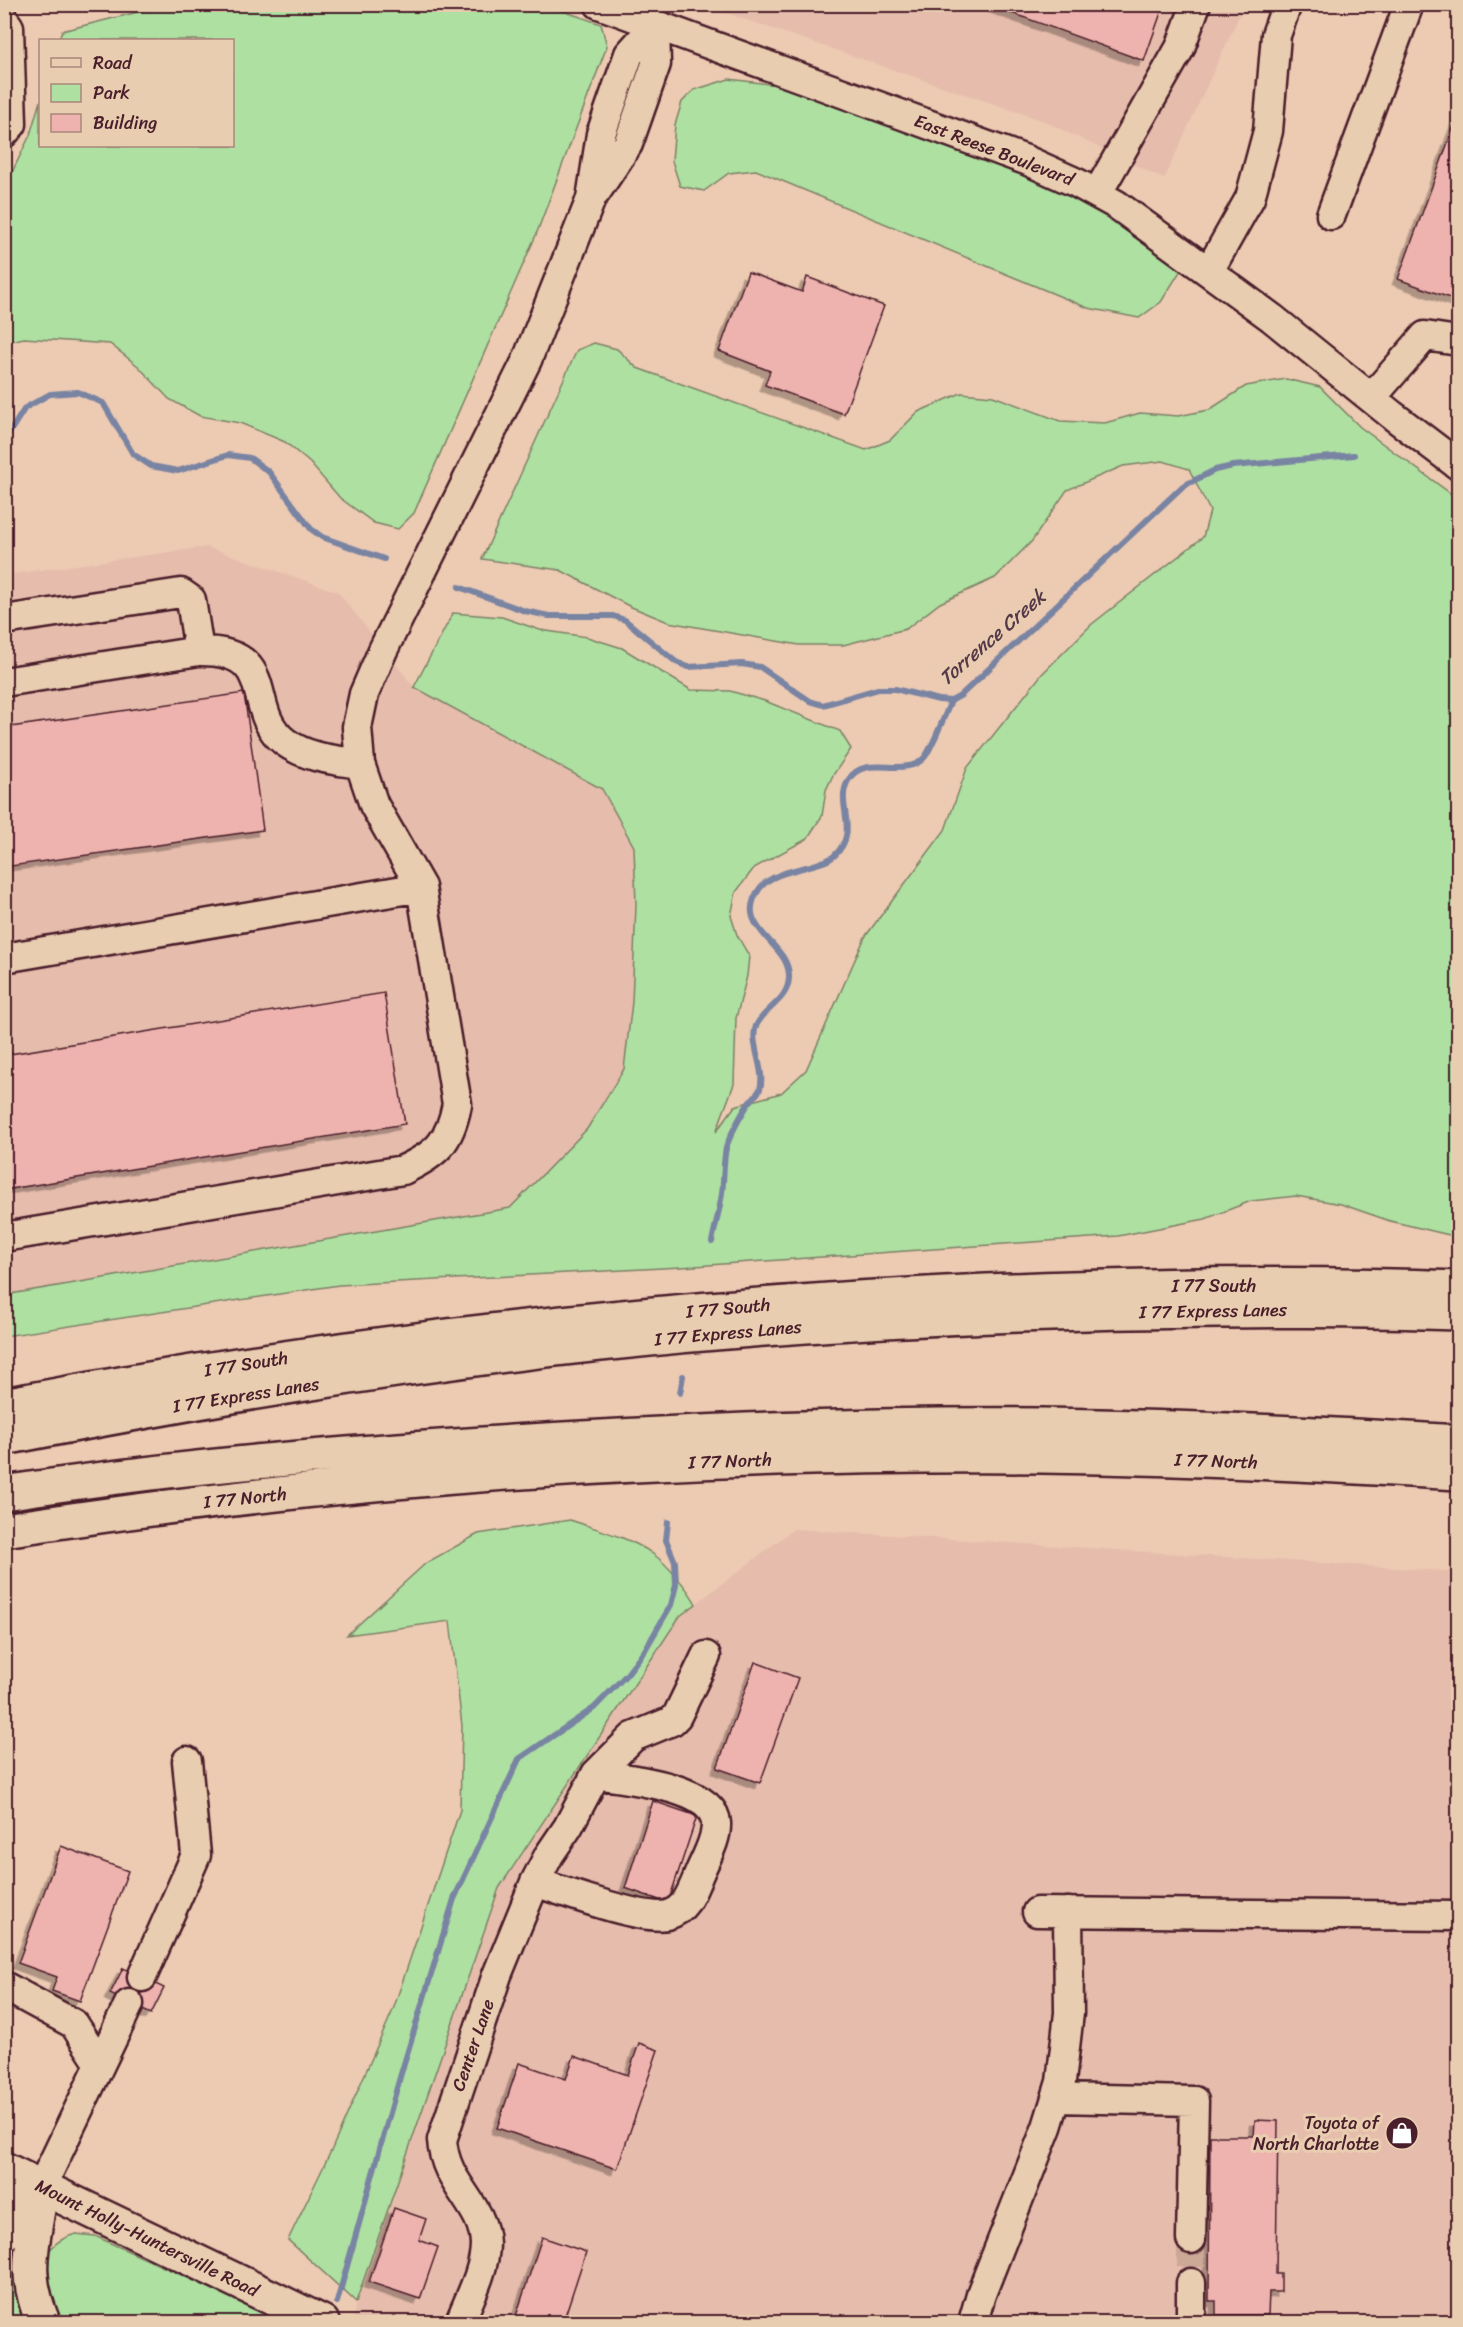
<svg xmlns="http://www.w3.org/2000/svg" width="1463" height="2327" font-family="Sriracha,sans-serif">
<defs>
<filter id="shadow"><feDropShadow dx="-5.5" dy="5.5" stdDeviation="0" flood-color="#0004"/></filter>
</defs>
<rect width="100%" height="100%" fill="#edcab2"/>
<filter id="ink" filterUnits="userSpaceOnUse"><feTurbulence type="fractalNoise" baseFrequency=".0167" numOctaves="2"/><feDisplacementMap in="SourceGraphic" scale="12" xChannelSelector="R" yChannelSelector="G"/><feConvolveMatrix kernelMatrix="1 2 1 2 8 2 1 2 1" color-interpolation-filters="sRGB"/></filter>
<g filter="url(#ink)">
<path fill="#e6bcac" d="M703 5H1244L1164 179 1044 121Z
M207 547 338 592 414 687 602 789 634 847 636 905 632 1002 624 1069 587 1129 510 1208 5 1295 4 575Z
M794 1529 1458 1572V2322H353L356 2302 499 1888 680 1616Z"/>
<path fill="#aee0a1" stroke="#7c8066" stroke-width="1.5" d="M170 4H543L601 24 607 46 536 235 414 513 398 529 374 523 340 498 310 463 285 442 240 423 200 416 169 399 138 366 110 344 24 338 5 342V187L30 135 40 101V146H232V40H59L62 31Z
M729 79 777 85 1062 190 1129 229 1181 270 1161 302 1139 318 1088 308 756 170 729 173 704 191 680 186 672 161 675 125 682 102 694 90Z
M594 343 617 349 637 368 866 450 890 440 918 412 961 393 993 396 1060 421 1105 423 1140 413 1178 416 1209 410 1246 386 1286 379 1320 387 1360 427 1458 499V1237L1390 1221 1341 1204 1296 1196 1251 1201 1205 1219 1118 1236 681 1267 339 1285 5 1336V1295L510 1208 587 1129 624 1069 632 1002 636 905 634 847 602 789 414 687 453 613 502 617 540 630 587 637 622 648 691 690 730 691 765 701 840 731 851 749 833 775 826 790 822 816 807 839 754 868 736 892 731 916 737 935 749 956 747 976 736 1018 734 1084 716 1132 735 1106 781 1093 806 1070 865 937 945 830 967 768 1042 674 1092 624 1203 537 1210 511 1189 469 1163 461 1123 466 1067 490 1032 541 995 578 940 603 906 629 843 645H799L668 622 629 606 560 570 482 559 577 350Z
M570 1520C596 1529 631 1538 653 1554 667 1564 688 1589 696 1604L680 1616 499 1888 356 2302 288 2240 332 2149 393 2010 460 1810 462 1726 450 1621 347 1635 426 1563 478 1534Z
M15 2215 31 2322H5V2252Z
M76 2234 95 2236 285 2322H52C46 2287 28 2247 76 2234Z"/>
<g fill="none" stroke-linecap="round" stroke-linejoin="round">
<path stroke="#7984a3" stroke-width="6" d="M4 441 25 408 50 394 78 392 103 403 133 454 151 466 178 471 228 455 250 458 269 472 311 529 322 537 384 559
M459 587 525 611 549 616H613L625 620 676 662 688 667 742 664 760 667 810 701 823 705 878 689H895L939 700 951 701 960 696 1183 486 1215 470 1233 466 1354 455
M712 1242C715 1226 720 1209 722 1193 724 1178 723 1162 726 1148 729 1137 742 1113 749 1103 752 1099 758 1094 760 1089 766 1070 749 1043 756 1026 764 1008 788 1001 789 978 791 942 730 929 760 888 775 868 819 869 834 856 862 830 833 804 849 779 866 753 904 779 924 758 931 751 946 712 951 701
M680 1393 683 1376
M337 2302 400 2077 454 1899 519 1759 594 1708 627 1674 645 1650 671 1605 676 1585 675 1562 666 1540 668 1522"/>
</g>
<path fill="#eeb3ae" stroke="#4a1f2b" stroke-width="1.5" filter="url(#shadow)" d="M987 4H1164L1144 61Z
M1458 115V301L1398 279Z
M748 272 802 292 807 277 884 306 844 414 765 385 770 371 719 351Z
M244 693 263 830 4 867V728Z
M384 993 405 1124 4 1190V1055Z
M755 1662 798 1678 760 1783 717 1768Z
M653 1801 697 1816 668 1903 625 1888Z
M61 1846 128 1871 80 2001 52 1991 57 1977 18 1963Z
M123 1968 164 1988 151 2014 110 1994Z
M639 2043 658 2050 617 2169 497 2128 519 2063 566 2079 574 2056 628 2075Z
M1255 2120 1278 2121 1276 2274H1281V2292H1269L1268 2315H1216V2301H1209L1210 2136H1254Z
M394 2208 426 2219 419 2240 438 2247 420 2299 369 2282Z
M542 2237 586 2252 563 2322H514Z"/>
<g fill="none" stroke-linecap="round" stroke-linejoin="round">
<path stroke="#cca897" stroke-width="28" stroke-dasharray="28 14" stroke-linecap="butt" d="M1191 2239V2283"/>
<defs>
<path id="minor" d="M599 4 1026 160 1077 183 1117 205 1272 318 1392 415 1458 465
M4 20 9 27 12 124 4 133
M596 192 628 144 656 64 655 25
M1097 194 1180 48 1196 4
M1331 215 1409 4
M1209 271 1250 198 1268 131 1276 35 1287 4
M1371 398 1425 336 1458 341
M4 620 181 593 191 600 199 651C281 650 243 710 285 742 307 758 334 760 360 764
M4 682 199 651
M4 958 421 887
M4 1237 403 1170C437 1154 450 1142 457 1104L421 887 374 805 360 764 357 727 364 694 383 650 527 360 591 199 601 134 629 54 655 25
M535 1882C562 1891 643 1921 667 1915 686 1910 692 1891 699 1874 705 1859 717 1840 716 1823 714 1787 624 1778 596 1774
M1037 1912 1458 1916
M142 1977 196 1855 187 1761
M4 1986 74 2024 100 2064
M1056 2098 1194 2101 1191 2239
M41 2188 129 2004
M460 2322C469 2299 485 2270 485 2244 484 2204 445 2186 442 2140L497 1975 535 1882 549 1855 568 1827 596 1774 633 1737 672 1721 677 1716 706 1656
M973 2322 981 2294 1047 2127 1061 2082 1069 2013 1068 1912
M1191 2322V2283"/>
<path id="major" d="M4 2169 322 2322
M41 2188C35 2243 20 2266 43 2322
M4 2233 13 2203 41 2188"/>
<path id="highway" d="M4 1405C315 1346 629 1309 945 1293 1115 1285 1288 1281 1458 1288
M4 1438C201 1400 400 1365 600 1344 807 1322 1015 1312 1223 1311 1302 1310 1380 1310 1458 1313
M4 1493C178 1466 354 1452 529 1441 700 1431 871 1423 1041 1425 1181 1427 1320 1433 1458 1442
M4 1530C347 1477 695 1453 1041 1456 1181 1458 1319 1464 1458 1473"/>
</defs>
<use href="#minor" stroke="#4a1f2b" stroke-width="33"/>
<use href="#major" stroke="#4a1f2b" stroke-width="38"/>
<use href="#highway" stroke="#4a1f2b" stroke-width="38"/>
<use href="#minor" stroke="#e9cdb0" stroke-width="28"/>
<use href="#major" stroke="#e9cdb0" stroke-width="33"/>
<use href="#highway" stroke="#e9cdb0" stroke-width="33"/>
</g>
</g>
<defs>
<symbol id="shop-disc" viewBox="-11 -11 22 22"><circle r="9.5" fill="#4a1f2b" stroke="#e9cdb0"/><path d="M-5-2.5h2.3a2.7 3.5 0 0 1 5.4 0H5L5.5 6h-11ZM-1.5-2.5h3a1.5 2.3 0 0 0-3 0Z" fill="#fff"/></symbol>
</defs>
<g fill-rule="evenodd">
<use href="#shop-disc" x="1383" y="2114" width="38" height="38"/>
</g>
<g text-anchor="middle" stroke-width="6" stroke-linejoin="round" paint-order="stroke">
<g font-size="18" fill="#4a1f2b" stroke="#e9cdb0">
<text transform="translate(994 150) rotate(21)" y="6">East Reese Boulevard</text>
<text x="1214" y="1292">I 77 South</text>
<text transform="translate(728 1308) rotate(-5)" y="6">I 77 South</text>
<text transform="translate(1213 1311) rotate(-1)" y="6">I 77 Express Lanes</text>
<text transform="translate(728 1333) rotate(-5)" y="6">I 77 Express Lanes</text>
<text transform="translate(246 1364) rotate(-9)" y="6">I 77 South</text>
<text transform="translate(246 1395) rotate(-9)" y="6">I 77 Express Lanes</text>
<text transform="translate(730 1461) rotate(-2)" y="6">I 77 North</text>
<text transform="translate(1216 1461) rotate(2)" y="6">I 77 North</text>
<text transform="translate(245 1498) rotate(-6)" y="6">I 77 North</text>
<text transform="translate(473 2045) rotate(-71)" y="6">Center Lane</text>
<text transform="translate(147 2238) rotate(26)" y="6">Mount Holly-Huntersville Road</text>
</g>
<g font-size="18" fill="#4a1f2b" stroke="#e9cdb0" text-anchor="end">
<text x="1379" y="2129">Toyota of<tspan x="1379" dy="21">North Charlotte</tspan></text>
</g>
<g font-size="20" font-style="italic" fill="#563849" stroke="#e9cdb0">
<text transform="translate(992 637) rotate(-41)" y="7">Torrence Creek</text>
</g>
</g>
<rect width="1463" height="2327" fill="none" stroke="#e9cdb0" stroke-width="24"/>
<rect x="12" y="12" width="1439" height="2303" fill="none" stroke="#4a1f2b" stroke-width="2" filter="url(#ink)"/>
<rect x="39" y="39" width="195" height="108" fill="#e9cdb0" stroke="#a9877b" stroke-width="1.5"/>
<rect x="51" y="58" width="30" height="9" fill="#e9cdb0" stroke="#a9877b" stroke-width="1.5"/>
<text x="93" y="69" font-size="18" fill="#4a1f2b">Road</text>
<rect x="51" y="84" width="30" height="18" fill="#aee0a1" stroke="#a9877b" stroke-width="1.5"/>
<text x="93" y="99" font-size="18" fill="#4a1f2b">Park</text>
<rect x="51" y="114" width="30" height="18" fill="#eeb3ae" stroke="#a9877b" stroke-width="1.5"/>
<text x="93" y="129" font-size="18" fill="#4a1f2b">Building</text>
</svg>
